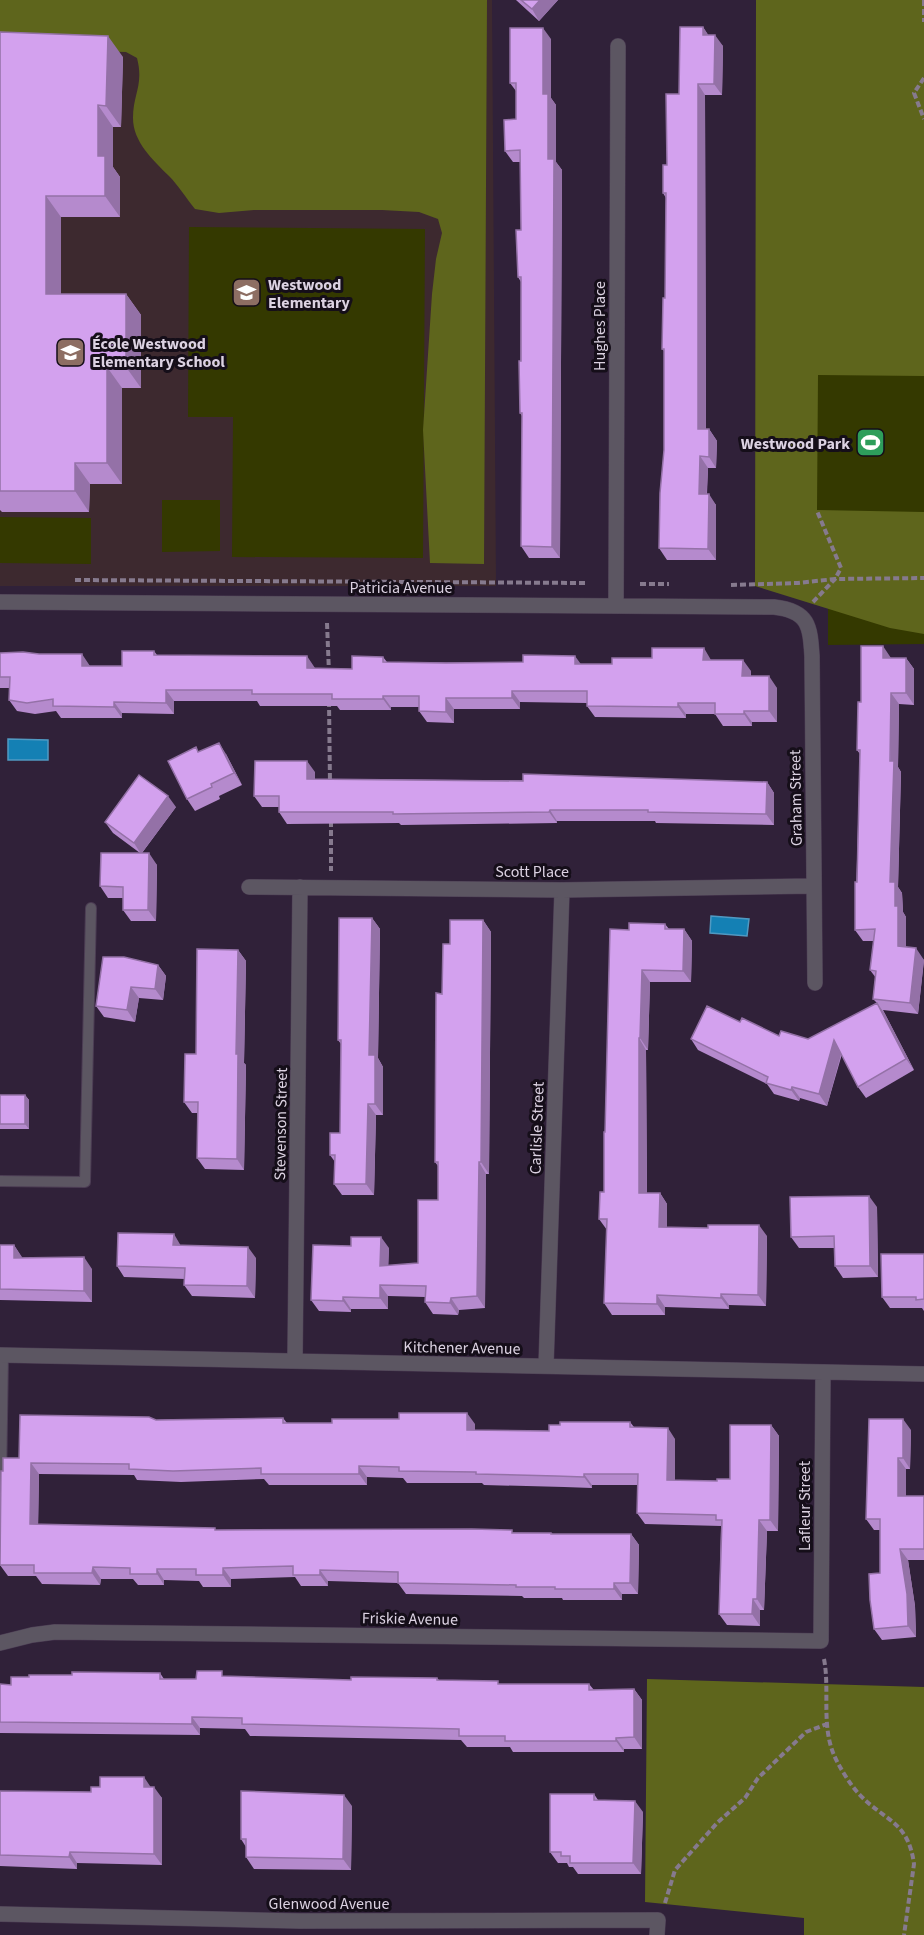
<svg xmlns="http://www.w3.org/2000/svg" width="924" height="1935" font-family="'Source Sans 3',sans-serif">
<rect width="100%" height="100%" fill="#302139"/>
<path fill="#3d292f" d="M0 0H492L496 586H0Z"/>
<path fill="#343900" d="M780 0H924V644L828 645V586H780Z
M189 227 425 229 423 558 232 557 233 417H188Z
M162 500H220V551L162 552Z
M0 517 91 518V564L0 563Z"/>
<path fill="#5e651c" d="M0 0H487L484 564 430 563 423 430 432 294 436 259 442 233 438 219 419 212 382 210H254L219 213 195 209C186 198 178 185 169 176 153 160 133 142 133 118 133 94 144 85 137 58L126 52 0 49Z
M756 0H924V376L818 375 817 510 924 512V634L890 628 755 586Z
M647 1679 924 1687V1935H804V1918L645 1902Z"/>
<path fill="#1480b4" stroke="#5099c2" stroke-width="1.5" d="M8 739 48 740V760H8Z
M711 916 749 919 747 936 710 933Z"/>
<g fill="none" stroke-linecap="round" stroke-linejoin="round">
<defs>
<path id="service" d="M0 1181 85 1182 91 908
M1 1484 3 1355"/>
<path id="minor" d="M0 602 774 607C809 611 810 626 812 656L815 983
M616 606 618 46
M249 887 562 890 814 886
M0 1355 924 1374
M295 1361 300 887
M546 1366 562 890
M0 1643 32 1635 55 1632 821 1641 823 1372
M0 1914 300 1921 658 1920 657 1935"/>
</defs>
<use href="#service" stroke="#4c3d54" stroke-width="12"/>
<use href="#minor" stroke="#4c3d54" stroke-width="16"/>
<path stroke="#867a8e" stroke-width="4" stroke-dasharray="6 3" stroke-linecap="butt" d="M924 0V22
M924 78 914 93 924 119
M75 580 587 583
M640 584H669
M731 585 798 583 835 579 841 568 817 511
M813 602 835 579 924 578
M327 623 329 673
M329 701 330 784
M331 821V871
M824 1659C830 1690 821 1725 834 1755 838 1765 851 1786 859 1794 884 1821 908 1820 914 1864L904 1935
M665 1903 675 1870 718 1822 745 1798 758 1778 806 1732 827 1724"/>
<use href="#service" stroke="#5c5662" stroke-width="10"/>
<use href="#minor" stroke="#5c5662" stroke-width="15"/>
</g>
<path fill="#b58acd" d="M516 0H558L539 21Z
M703 27 708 35 723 46 722 95H705L706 429H709L717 441 716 468H708L707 494 716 505V560H667L659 548 664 450V351L662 349 665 298 666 198 663 193 679 94Z
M0 32 123 57 121 127H113V167L120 177V217H61V294H126L141 315V388H122V484H90L89 512H2L0 510Z
M551 39V98L556 105V162L562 170 560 558H529L521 546 522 416 520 413 521 282 518 277 521 230 520 162H513L505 151 516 119V91L510 83Z
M154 651 157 655 315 668 352 669 383 657 387 662 581 664H612L711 660 751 671V676L777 688V722H752V726H723L715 714H686V718L595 717 587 706V703L520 702V709H454V723L427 722 419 711V707H391V710H340L337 706H260L257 701H174V714L122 713V718H61L56 711 35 714 17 711 9 700V688H0V653L90 666H122Z
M891 658H906L914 669V705L899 704 898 767 901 772 898 887 902 893 903 912 906 917V947L924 960 918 1014 883 1010 914 1070 866 1098 858 1087 842 1054 827 1106 800 1098 799 1101 774 1094 767 1084 698 1050 691 1039 740 1022 779 1036 808 1039 877 1003 873 999 876 978 870 970 874 941H863L855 930 860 754 857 750 861 702Z
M199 752 226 754 242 785 219 796 220 799 195 811 187 799Z
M315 772V779L767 782 774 793V825L656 823 655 821H557V823L401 825 399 823 287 824 279 812V807H262L254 796Z
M176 807 142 853 157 865 156 921H131L123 910V898H108L100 886 140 853 113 833 105 822Z
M372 918 380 929 378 1058 383 1067V1115H376L374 1195H342L334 1184 335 1162 330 1155 340 1133 341 1044 338 1040Z
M483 920 491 932 489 1174H486L485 1308 459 1310 458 1315 433 1314 425 1302V1297L388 1296V1309H351V1312L319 1311 311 1300 389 1248 388 1266 418 1263 438 1200V1166L435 1162 442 994 450 944Z
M665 924 669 929H684L692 941 691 982H650L648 1050H646L647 1193H660L667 1204V1227L767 1236 766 1306 729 1305V1309L665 1307V1315H612L604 1303 607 1230 599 1219 604 1192 605 1132 629 930Z
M238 950 246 961 244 1063 246 1065 244 1170 205 1169 197 1158 198 1113H192L184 1102 196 1054Z
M158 965 166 976 163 1000 139 998 135 1022 104 1017 96 1006Z
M0 1095H25L29 1100V1129H0Z
M877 1207 878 1277 843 1278 835 1266 834 1248H799L791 1237Z
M0 1245H14L22 1258 92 1269V1302L0 1300Z
M181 1245 256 1258 255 1298 192 1296 184 1285 185 1279 124 1277 117 1266Z
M924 1254V1311L922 1308H890L882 1297Z
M283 1418 287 1423 475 1424V1430L549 1431 560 1425 630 1422 634 1427 675 1439V1480L717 1481 730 1479 771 1425 779 1436 778 1531H767L764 1610H760V1626L727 1625 719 1614 721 1527V1526L645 1524 637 1513V1485H592V1488L564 1487 484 1485 482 1483H407L403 1478 367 1477V1485H269L264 1479 181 1482 137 1480 134 1475 39 1474 38 1524 217 1530 551 1533 553 1534H631L639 1545 638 1594H622V1600H563L562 1598H524L522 1596 406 1594 398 1583 328 1581V1586H301L295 1577 231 1579V1587H203L199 1581 164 1580V1585H138L133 1579H101L100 1585 42 1584 36 1576H8L0 1565 3 1471 19 1458 156 1420Z
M911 1430 910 1469H906V1496H924V1560H908L915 1606 916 1637 882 1640 874 1629 880 1573V1530H874L866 1519Z
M160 1673 164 1679H196L225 1676 351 1680 437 1678 439 1680 499 1684H589L594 1690 634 1689 642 1700V1749H624V1752H513L510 1747H467L461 1740 250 1736 245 1729 200 1728V1735L0 1733V1684L11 1685 29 1677Z
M151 1787 162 1798V1865L77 1863V1869L0 1866V1791L91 1792Z
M594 1794 598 1800 643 1812 641 1874H578L573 1867H569L567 1863H558L550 1852Z
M352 1806 351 1870 254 1869 246 1857V1847L241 1839Z"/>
<path fill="#9471a7" d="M540 0H558L539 21 532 9Z
M703 27 711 39 703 35Z
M543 28 551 39V98L556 105V162L562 170 560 558 552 547 548 159 543 94Z
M715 35 723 46 722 95 714 84Z
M108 36 123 57 121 127 106 106Z
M698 84 705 95 706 440 698 429Z
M98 105 113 127V167L120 177V217L105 196 98 156Z
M46 196 61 217V315L46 294Z
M126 294 141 315V388L126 367Z
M107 367 122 388V484L107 463Z
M709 429 717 441 716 468 709 457Z
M700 456 708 468 706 505 699 494Z
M75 463 90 484 89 512 75 491Z
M709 494 716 505V560L708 549Z
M883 646 891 658H883Z
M704 648 711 660H703Z
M82 654 90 666V677L82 666Z
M307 656 315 668H307Z
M575 656 583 667 575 664Z
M906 658 914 669V705L906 693Z
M743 660 751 671 750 688 742 676Z
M769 676 777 688V722L769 711Z
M166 690 174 701V714L166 703Z
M512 691 520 702V709L512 698Z
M891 693 899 704 898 767 901 772 898 887 902 893 903 912 906 917V958L898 946 895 906 890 882Z
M383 696 391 707V710L383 699Z
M446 698 454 709V723L446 712Z
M114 702 122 713V718L114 707Z
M678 703 686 714V718L678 707Z
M744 711 752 722V726L744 714Z
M219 743 226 754 242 785 234 773Z
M307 761 315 772V790L307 779Z
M767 782 774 793V825L766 814Z
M168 796 176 807 141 854 134 843Z
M550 810 557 821V823L549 812Z
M149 853 157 865 156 921 148 910Z
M372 918 380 929 378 1058 383 1067V1115L375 1104 369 1055Z
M483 920 491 932 489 1174 481 1162Z
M684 929 692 941 691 982 683 971Z
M916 948 924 960 918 1014 910 1003Z
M238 950 246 961 244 1063 246 1065 244 1170 237 1159 236 1054Z
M158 965 166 976 163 1000 155 989Z
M642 970 650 982 648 1050 640 1038Z
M131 987 139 998 135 1022 127 1010Z
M877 1003 885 1014 914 1070 906 1059Z
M639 1038 646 1050 647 1204 639 1193Z
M834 1040 842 1051 827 1106 819 1094Z
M792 1087 800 1098 799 1101 791 1090Z
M25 1095 29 1100V1129L25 1124Z
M368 1104 376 1115 374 1195 366 1184Z
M479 1162 486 1174 485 1308 477 1296Z
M660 1193 667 1204V1238L659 1227Z
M869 1196 877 1207 878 1277 870 1266Z
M759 1225 767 1236 766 1306 758 1295Z
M174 1234 181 1246 173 1245Z
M381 1237 389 1248 388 1278 380 1266Z
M14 1245 22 1257V1269L14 1258Z
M248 1247 256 1258 255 1298 247 1286Z
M84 1257 92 1269V1302L84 1291Z
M380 1285 388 1296V1309L380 1298Z
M721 1294 729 1305V1309L721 1298Z
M657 1295 665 1307V1315L657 1304Z
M343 1297 351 1309V1312L343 1301Z
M451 1298 459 1310 458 1315 450 1303Z
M467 1413 475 1424V1441L467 1430Z
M903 1419 911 1430 910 1469 903 1458Z
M771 1425 779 1436 778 1531 770 1520Z
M668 1428 675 1439V1491L667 1480Z
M898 1458 906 1469V1507L898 1496Z
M31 1463 39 1474 38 1535 30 1524Z
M359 1466 367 1477V1485L359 1474Z
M584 1474 592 1485V1488L584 1477Z
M759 1520 767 1531 764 1610 757 1599Z
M631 1534 639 1545 638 1594 630 1583Z
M900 1549 908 1560 915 1606 916 1637 908 1626Z
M93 1567 101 1579 100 1585 92 1573Z
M223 1568 231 1579V1587L223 1575Z
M157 1569 164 1580V1585L157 1574Z
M320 1570 328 1581V1586L320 1575Z
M614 1583 622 1594V1600L614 1589Z
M753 1599 760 1610V1626L752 1614Z
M634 1689 642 1700V1749L634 1737Z
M192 1717 200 1728V1735L192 1724Z
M616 1738 624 1749V1752L616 1741Z
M144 1777 152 1789 144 1787Z
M154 1787 162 1798V1865L154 1854Z
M344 1795 352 1806 351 1870 343 1859Z
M635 1801 643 1812 641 1874 633 1863Z
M70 1852 77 1863V1869L69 1857Z"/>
<path fill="#d3a1ee" stroke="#9471a7" stroke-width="1.5" d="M521 0H540L532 9Z
M680 27H703V35H715L714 84H698V429H709V457L700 456 699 494H709L708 549 659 548 660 493 664 450V349H662L663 298H665L666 193H663V165H667L666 94H679Z
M510 28H543V94H548V159H554L552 547 521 546 522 413H520L519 361H521V277H518L516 230H521L520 150 505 151 504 120 516 119V83H510Z
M0 32 108 36 106 106 98 105V156H105V196H46V294H126V367H107V463H75V491H0Z
M861 646H883V658H906V693H891L890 761H894L890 882H895V906H898V946L916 948 910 1003 873 999 876 971 870 970 875 929 855 930V882H857L860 750H857L858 702H861Z
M652 648H704L703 660H743L742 676H769V711H744V714H715V703H678V707L587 706V691H512V698H446V712L419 711V696H383V699H332V694H252V690H166V703L114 702V707L53 706V699L27 703 9 700 10 677H0V653L23 652 39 654H82V666H122V651H154V655L307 656V668L352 669V656L383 657V662L446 663 523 662V655L575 656V664H612V658H652Z
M219 743 234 773 211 784 212 787 187 799 168 761 196 747 198 752Z
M255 761H307V779L523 781V774L767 782 766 814 648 812V810H550L549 812 393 814V812H279V796H254Z
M139 775 168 796 134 843 105 822Z
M101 853H149L148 910H123V887L100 886Z
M339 918H372L369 1055H375V1104H368L366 1184H334L335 1155H330V1133H340L341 1040H338Z
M450 920H483L481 1162H479L477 1296 451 1298 450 1303 425 1302 426 1286 380 1285V1298L343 1297V1301L311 1300 313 1245 351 1246V1237H381L380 1266 418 1263V1200H438V1162H435L436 993 442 994 443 944H450Z
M629 923 665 924V929H684L683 971 642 970 640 1038H639V1193H660L659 1227 708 1228V1225H759L758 1295 721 1294V1298L657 1295V1304L604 1303 607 1219H599L600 1192H604V1132H605L610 929 629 930Z
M197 949 238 950 236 1054H238L237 1159 197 1158 198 1102H184L185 1054H196Z
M103 957H124L158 965 155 989 131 987 127 1010 96 1006Z
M877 1003 906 1059 858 1087 834 1040 819 1094 792 1087 791 1090 766 1083 768 1077 691 1039 707 1006 740 1022 742 1018 779 1036 781 1031 808 1039Z
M0 1095H25V1124H0Z
M869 1196 870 1266H835L834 1236 791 1237 790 1197Z
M118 1233 174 1234 173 1245 248 1247 247 1286 184 1285 185 1268 117 1266Z
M0 1245H14V1258L84 1257V1291L0 1289Z
M881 1254H924V1299L916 1300V1297H882Z
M399 1413H467V1430L549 1431V1425H560V1422H630V1427L668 1428 667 1480 717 1481V1479H730V1425H771L770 1520H759L757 1599H753L752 1614H719L722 1520H716V1515L637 1513 638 1474H584V1477L556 1476 476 1474V1472L399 1471V1467L359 1466V1474H261V1468L173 1471 129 1469V1464L31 1463 30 1524 215 1528V1530L472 1529 512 1530V1533H551V1534H631L630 1583H614V1589H555V1587H516V1585L398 1583V1572L320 1570V1575H293V1566L223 1568V1575H196V1569H157V1574H130V1568L93 1567 92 1573H34V1565H0L1 1471H3V1458H19L20 1415 149 1417 156 1420 283 1418V1423H332V1419H399Z
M869 1419H903V1458H898V1496H924V1549H900L907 1594 908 1626 874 1629 870 1600 869 1574 880 1573V1519H866Z
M197 1671H222V1676L351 1680V1677L437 1678V1680L498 1681V1684H589V1690L634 1689V1737L616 1738V1741H505V1736H459V1729L242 1724V1718L192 1717V1724L0 1722V1684L11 1685V1677H29V1675H72V1672L160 1673V1679H196Z
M100 1777H144V1787H154V1854L70 1852 69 1857 0 1855V1791L91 1792V1787H100Z
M241 1791 344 1795 343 1859 246 1857V1839H241Z
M550 1794H594V1800L635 1801 633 1863H570V1856H561V1852H550Z"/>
<defs>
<symbol id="school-square" viewBox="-11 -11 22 22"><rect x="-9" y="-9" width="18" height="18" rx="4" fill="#8d6e63" stroke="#150e19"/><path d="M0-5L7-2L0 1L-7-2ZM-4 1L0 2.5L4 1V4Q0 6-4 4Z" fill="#fff"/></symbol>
<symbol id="stadium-square" viewBox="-11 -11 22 22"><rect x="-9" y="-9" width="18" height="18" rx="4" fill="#2e9e5b" stroke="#150e19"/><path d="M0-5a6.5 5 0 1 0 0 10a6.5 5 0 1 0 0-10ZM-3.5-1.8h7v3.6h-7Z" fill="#fff"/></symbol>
</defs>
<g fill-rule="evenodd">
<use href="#school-square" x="230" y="276" width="33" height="33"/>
<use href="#school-square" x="54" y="336" width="33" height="33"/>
<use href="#stadium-square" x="854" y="426" width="33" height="33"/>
</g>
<g text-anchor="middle" stroke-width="6" stroke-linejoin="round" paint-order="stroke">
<g font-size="16" font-weight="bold" fill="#dcd2e2" stroke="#150e19" text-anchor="start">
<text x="268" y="290">Westwood<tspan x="268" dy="18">Elementary</tspan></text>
<text x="92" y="349">École Westwood<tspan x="92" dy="18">Elementary School</tspan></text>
<text x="850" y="449" text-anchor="end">Westwood Park</text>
</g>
<g font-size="16" fill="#dcd2e2" stroke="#150e19">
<text transform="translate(599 326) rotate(-90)" y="6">Hughes Place</text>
<text x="401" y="593">Patricia Avenue</text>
<text transform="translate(795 798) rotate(-91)" y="6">Graham Street</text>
<text x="532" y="877">Scott Place</text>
<text transform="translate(280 1124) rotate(-89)" y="6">Stevenson Street</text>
<text transform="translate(536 1128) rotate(-88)" y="6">Carlisle Street</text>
<text transform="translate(462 1347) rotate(1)" y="6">Kitchener Avenue</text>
<text transform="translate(804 1506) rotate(-90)" y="6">Lafleur Street</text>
<text transform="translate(410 1618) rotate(1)" y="6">Friskie Avenue</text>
<text x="329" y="1909">Glenwood Avenue</text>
</g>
</g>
</svg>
